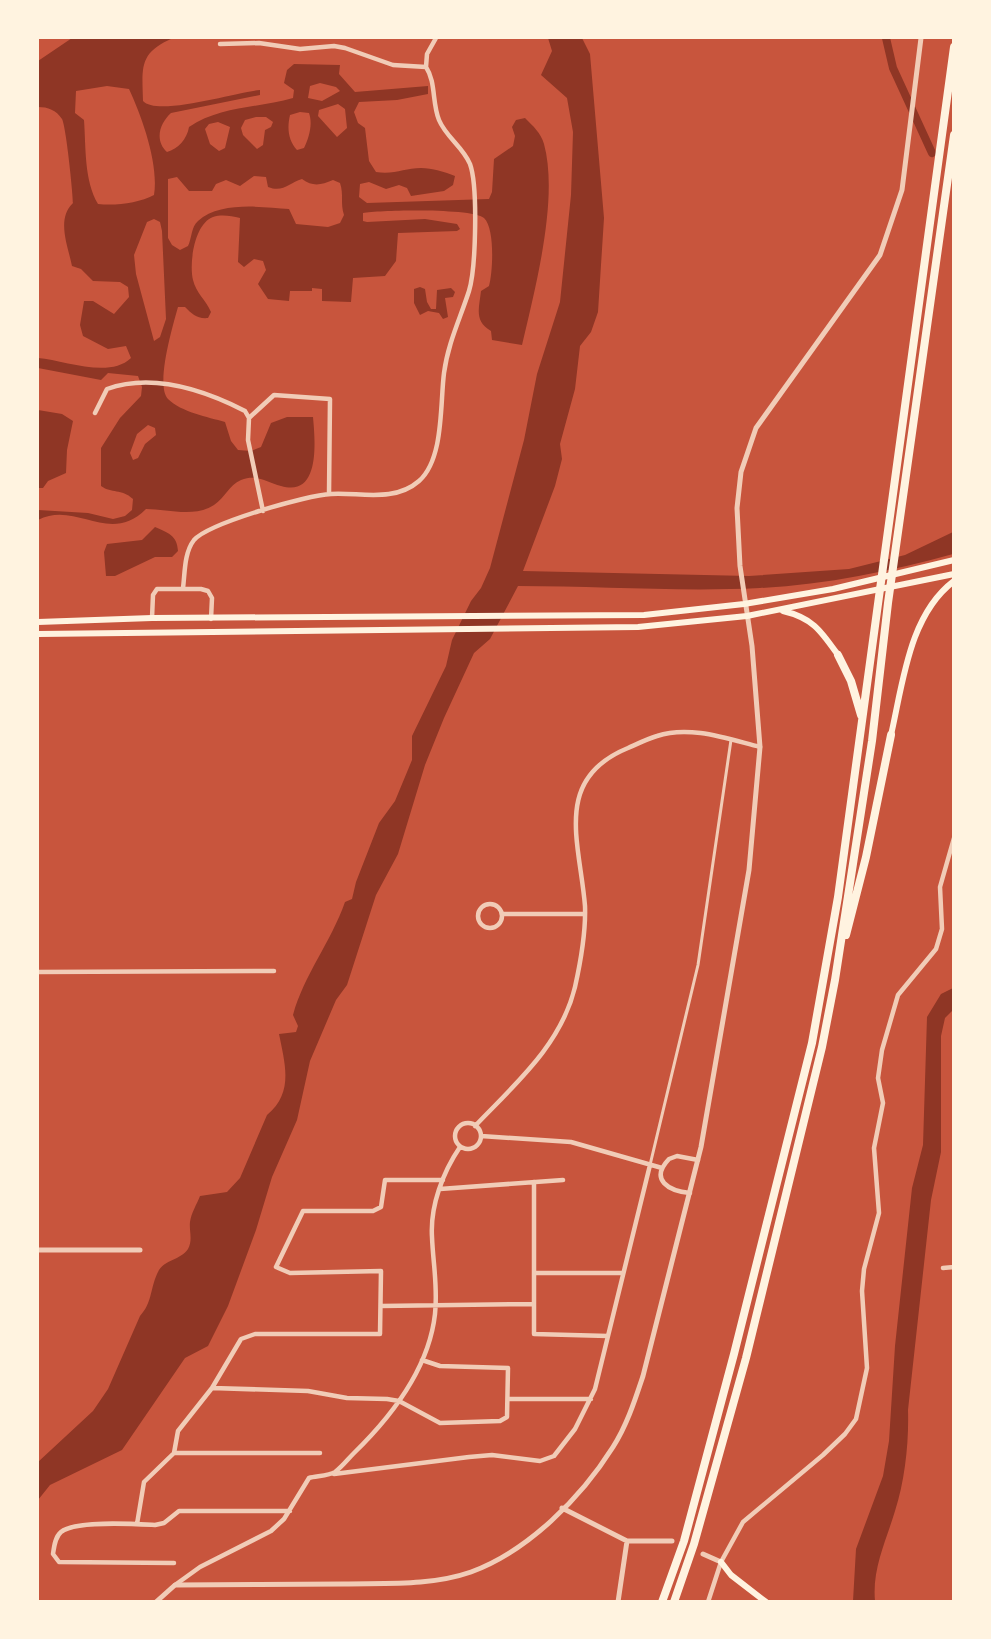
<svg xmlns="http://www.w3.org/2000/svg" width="991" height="1639" font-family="Cabin,sans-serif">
<rect width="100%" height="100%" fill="#c8553d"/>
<path fill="#8f3625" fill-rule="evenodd" d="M72 38H173C139 53 142 66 143 101 157 117 237 92 260 90V95L171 113C160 123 154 140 167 152 178 149 187 139 189 127 220 106 259 108 293 98L294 90 284 83 287 70 294 64 340 65 339 74 355 92 428 86V94L397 100 359 102 354 112 358 123 365 128 369 161 376 172C394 175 405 168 421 168 432 168 445 172 455 176L453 185 444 191 411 196 407 188 399 185 386 189 369 182 360 184 359 197 367 203 489 199 492 192 494 159 513 146 515 136 512 127 516 120 525 118C533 126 541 133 544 144 559 199 535 289 522 345L492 340 491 331C474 321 479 309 481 291L489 286C493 272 495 228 484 218 472 208 381 210 363 213V221L367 222 425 219 457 224 460 229 457 231 398 233 396 261 385 276 353 278 351 302 322 301V289L312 288V291H290L289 301 268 299 258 284 266 270 263 261 254 259 244 267 238 262 240 218C231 216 222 214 213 217 194 224 189 264 193 280 196 293 206 300 211 312L208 318C197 319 192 314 185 307H178C173 325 155 385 168 399 181 412 208 417 225 422L231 441 238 450 251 451 261 447 271 423 287 417H313C315 440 321 498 281 486 267 482 257 474 241 480 229 485 225 498 214 505 194 518 167 509 146 509 109 546 76 500 38 520V510L88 513 113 519 125 516 132 510 133 499C121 488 112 494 101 486V448L120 418 141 396 142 387 138 376 108 373 101 380 38 368V358C64 360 109 379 131 358L126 346 108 349 83 336 80 325 84 301H93L114 314 129 297 128 287 120 282 93 281 81 269 72 266C68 246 56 219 73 203 73 193 66 126 62 119 56 110 48 107 38 107V61ZM320 83 336 87 340 91 322 101 308 98 310 86ZM107 86 129 89C142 117 159 164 154 195 139 203 116 206 98 204 84 180 86 148 84 120L75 113 76 91ZM338 104 345 109 347 128 337 137 318 116 319 110ZM300 112 309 113C313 124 309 138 304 148L297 150C288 140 287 128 290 115ZM256 117H266L273 122 271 127 265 130 263 145 257 149 243 135 241 128 245 120ZM218 122 230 127 225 148 219 151 210 144 205 129 209 124ZM254 176 266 177 268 187C283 193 289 183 302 179 313 187 321 185 333 180L340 183C344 195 340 203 344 215L340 223 328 227 296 224 289 209C262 207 220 201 198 221 191 227 192 238 188 246L180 250 172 245 168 238V179L177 177 189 191H212L216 184 226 180 240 186ZM154 219 160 222 162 231 166 319 160 337 154 341 136 274 134 255 147 222ZM148 425 155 428 156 435 145 444 138 458 133 460 130 453 137 434Z
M548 38H582L590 54 604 218 598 312 591 332 580 346 575 389 560 444 562 459 555 486 523 571 749 576 849 569 905 555 953 532V554C891 571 825 585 760 588 680 592 599 586 518 586L490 639 474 653 444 718 425 765 398 854 376 895 347 985 336 1000 310 1061 297 1120 272 1177 256 1230 228 1306 208 1346 185 1358 122 1450 50 1485 38 1500V1462L93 1411 108 1389 140 1316C152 1303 150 1290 157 1274 163 1259 180 1261 188 1249 193 1240 189 1231 190 1222 191 1213 197 1204 200 1196L227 1192 240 1178 267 1115C294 1093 285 1064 279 1034L296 1032 298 1026 293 1015C304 975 331 942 345 902L352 899 356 882 379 823 395 801 412 760V736L446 666 452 640 471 601 481 588 490 568 524 440 537 374 560 302 571 195 573 132 567 98 541 75 552 51Z
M420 287 425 289 427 302 431 309H436L437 290 451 288 455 292 453 297 445 298 448 317 443 319 439 313 428 311 420 315 414 303V289Z
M38 410 62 414 73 421 67 450 66 473 48 481 43 488H38Z
M155 527C168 533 177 535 178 551L172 557H155L115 576H106L104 552 107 544 142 540Z
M953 988V1010L945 1018 941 1036V1152L931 1200 908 1410C909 1442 905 1480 895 1511 886 1541 872 1569 875 1601H853L856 1549 883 1476 889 1441 895 1346 912 1188 923 1145 927 1017 941 994Z"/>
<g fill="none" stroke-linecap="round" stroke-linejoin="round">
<path stroke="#8f3625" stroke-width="8" d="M886 38 893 68 932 153"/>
<path stroke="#f1ccb7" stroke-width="3" d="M650 1165 698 965 731 740"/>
<path stroke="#f1ccb7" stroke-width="4.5" d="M426 67 427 54 436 38
M95 413 107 389C152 373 204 390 245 411L249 418 248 440 263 511
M249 418 274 395 330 399 329 494
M183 588C185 573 184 553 194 540 209 523 307 495 331 494 359 492 394 503 419 481 444 459 440 404 444 373 448 343 460 319 469 291 476 268 478 186 470 164 463 147 446 137 439 120 432 103 436 82 426 67L393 65 345 48 334 46 300 49 259 43 220 44
M152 618 153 595 157 589H201L208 591 212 598 211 619
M478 916a12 12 0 1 1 24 0a12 12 0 1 1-24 0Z
M502 914H585
M38 972 274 971
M455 1136a13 13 0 1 1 26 0a13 13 0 1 1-26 0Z
M475 1126C515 1084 561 1045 575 987 581 960 586 933 585 906 580 843 552 779 628 748 637 744 647 739 657 736 690 725 728 739 760 747
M481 1136 571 1142 662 1168
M534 1182V1334L608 1336
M440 1189 563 1180
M690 1193C669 1191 649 1180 669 1159L677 1156 698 1160
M943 1268 954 1267
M534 1273H622
M381 1306 534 1304
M212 1388 308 1391 347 1398 387 1399 399 1401 440 1423 500 1421 507 1417 508 1368 440 1366 422 1360
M509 1399H591
M174 1453H320
M334 1474 469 1457 492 1455 540 1461 554 1456 575 1429 595 1389 650 1165
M137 1524 144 1482 174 1453 178 1431 212 1388 241 1339 255 1334H380L381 1271 290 1273 276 1267 303 1211H373L381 1207 385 1180H443
M174 1563 59 1562 53 1554C54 1547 55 1537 61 1532 75 1520 136 1524 155 1525L164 1523 179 1511H290
M175 1585 200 1567 271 1531 284 1519 309 1478C316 1476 329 1476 335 1472 342 1467 348 1459 354 1453 392 1416 429 1368 435 1314 438 1287 433 1263 432 1237 430 1206 443 1172 460 1147
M708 1602 721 1562 743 1522 823 1455 845 1434 856 1419 867 1368 862 1291 864 1269 879 1213 874 1148 883 1103 878 1078 882 1050 898 995 936 949 942 929 940 887 954 838"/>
<path stroke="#f1ccb7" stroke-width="5" d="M38 1250H140
M562 1508 627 1541H672
M703 1554 721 1562
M156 1602 175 1585C231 1585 288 1584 344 1584 386 1583 431 1586 471 1572 528 1551 581 1498 613 1447 627 1425 635 1400 643 1376L701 1147 749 870 760 747 752 646 740 566 737 508 741 472 756 428 880 255 902 190 921 38
M618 1602 627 1541"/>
<path stroke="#fff3e0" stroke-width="6" d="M783 611C813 618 821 631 838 655
M38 622 152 618 644 615 744 604 833 589 954 560
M38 634 638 627 747 616 954 574
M891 735C903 683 909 615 954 581
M721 1562 731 1575 766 1602"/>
<path stroke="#fff3e0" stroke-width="8" d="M838 655 851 681 861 715
M846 935 866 857 891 735
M662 1602 684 1541 734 1354 812 1043 838 897 954 47
M674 1602 694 1544 746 1358 822 1047 835 980 872 741 888 603 954 135"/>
</g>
<rect width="991" height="1639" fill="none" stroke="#fff3e0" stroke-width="78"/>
</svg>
